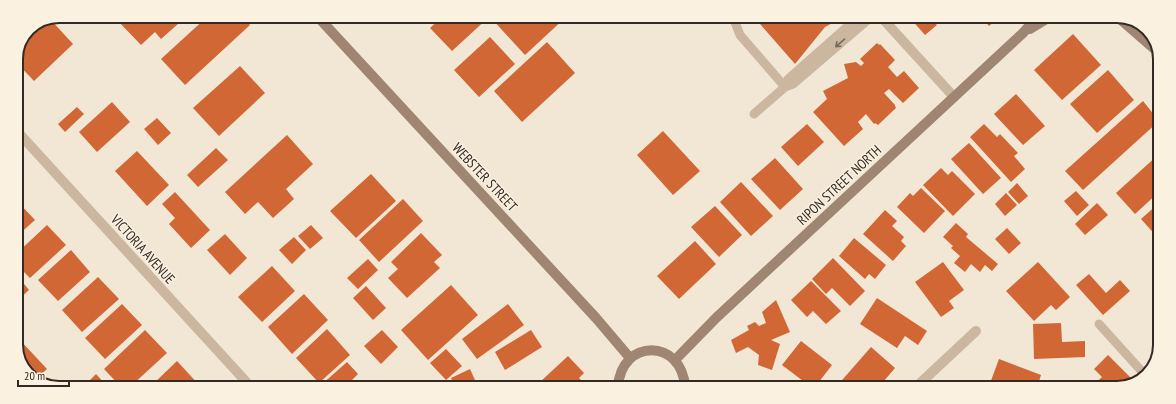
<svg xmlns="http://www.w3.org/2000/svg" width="1176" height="404" font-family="'PT Sans Narrow',sans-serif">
<rect width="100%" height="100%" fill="#f2e7d5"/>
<path fill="#d06735" d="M124 16H187L161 39 155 32 141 45 118 21Z
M208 16H242L250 25 185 85 161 59Z
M442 17H489L452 51 430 28Z
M494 17H566L525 55 492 19Z
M754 17 842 18 825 27 795 64Z
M910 18H934L932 20 937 25 925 35Z
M982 18H998L989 26Z
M50 19 73 44 34 81 16 62V56L21 46Z
M1073 34 1101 65 1062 100 1034 70Z
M490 37 515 64 479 97 454 70Z
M547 42 575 73 522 122 494 91Z
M877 43 879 45 880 44 895 60 888 67 897 77 904 71 919 88 903 103 889 89 884 93 895 105V106L896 108 878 125 875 123 874 124 866 114 858 122 863 129 844 146 813 112 827 99 823 91 848 78 844 64 856 62 861 66 864 63 860 59Z
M240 66 265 93 219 136 193 108Z
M1108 70 1134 100 1097 133 1070 104Z
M1016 94 1045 126 1023 145 994 114Z
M1143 101 1159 121 1083 190 1065 171Z
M112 102 130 122 97 152 79 132Z
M77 107 84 114 65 132 58 124Z
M157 118 171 133 158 145 144 129Z
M807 124 824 142 798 166 781 147Z
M984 124 997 137 1000 134 1018 153 1014 156 1025 169 1011 182 970 137Z
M663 131 700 171 673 195 637 155Z
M287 135 313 164 286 189 294 199 273 218 258 202 245 214 225 192Z
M969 143 1001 178 983 194 951 159Z
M216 148 228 160 198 187 187 175Z
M137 151 169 185 147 206 115 171Z
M1159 154V192L1135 214 1116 193Z
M775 158 803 189 780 210 751 179Z
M941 168 948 175 952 171 975 194 953 216 923 185Z
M371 174 396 201 356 238 330 211Z
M741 182 773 216 751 236 720 202Z
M1017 183 1028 196 1019 204 1008 192Z
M921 188 945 211 924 233 897 207 910 193 913 196Z
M1076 191 1089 205 1077 216 1064 201Z
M175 192 210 230 191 248 169 224 175 218 162 204Z
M1006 193 1017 205 1005 216 995 204Z
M403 199 423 221 379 262 359 240Z
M16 200 35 220 16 237Z
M1097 203 1108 215 1085 235 1075 224Z
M1159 203V239L1141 219Z
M715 206 742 235 719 257 691 227Z
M885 210 897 221 892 226 904 237 901 241 906 246 893 261 863 234Z
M956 223 968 234 966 237 998 264 992 271 985 265 980 272 971 264 965 272 954 263 960 256 951 248 953 246 943 237Z
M47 225 66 245 30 278 20 268 16 271V254Z
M311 225 323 238 310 249 298 236Z
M1007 228 1021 243 1009 254 995 239Z
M421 233 442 255 434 262 440 268 407 298 388 278 398 269 391 262Z
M225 234 247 258 230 275 207 250Z
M294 237 306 250 292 264 279 250Z
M854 238 886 265 875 279 869 274 865 279 839 256Z
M695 241 716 264 679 299 657 276Z
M71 250 90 272 58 301 38 280Z
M833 258 865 291 850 306 832 288 826 294 812 279Z
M368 259 378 270 358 289 347 278Z
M943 262 964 290 949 301 954 308 941 317 915 282Z
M1038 262 1070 297 1056 310 1051 305 1034 321 1006 291Z
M272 266 295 291 262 322 238 297Z
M1089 274 1106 293 1120 280 1130 291 1103 315 1076 285Z
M98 277 119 299 82 332 62 310Z
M20 279 29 290 16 302V283Z
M811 281 841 311 826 324 813 311 807 317 791 300Z
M451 285 478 315 428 360 401 330Z
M366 286 386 308 373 320 353 298Z
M304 294 328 320 292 354 268 327Z
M877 298 927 331 918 345 905 336 897 348 860 324Z
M776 300 790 332 771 340 780 344 772 370 758 365 759 355 748 347 736 353 731 340 749 330 747 326 755 322 759 326 766 323 762 312Z
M122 304 142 325 105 359 85 338Z
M508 304 524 325 477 359 462 339Z
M1061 323 1062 342 1085 341V357L1034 359 1033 324Z
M327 329 350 355 319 383 296 358Z
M145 330 167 353 131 386H120L104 369Z
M382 330 398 347 381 364 364 346Z
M531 330 542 347 505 370 495 352Z
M18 338 47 369 36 379 25 371 16 348V340Z
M801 341 832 365 815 387H811L782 365Z
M871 347 895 368 878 388 836 387Z
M446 349 462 366 446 380 430 363Z
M1108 355 1135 382 1117 388H1090L1102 377 1094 369Z
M568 356 584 373 579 378 588 387H545L540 382Z
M999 359 1041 375 1037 388H995L989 386Z
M177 361 200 386H151Z
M347 362 358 374 351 381 356 386H320Z
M470 369 475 380 460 387H455L451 378Z
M96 374 107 386H84Z"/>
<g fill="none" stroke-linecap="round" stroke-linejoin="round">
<path stroke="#cbb7a0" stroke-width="9" d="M733 17 740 35 785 87
M888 24 895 18
M785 87 788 79 857 18
M754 114 785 87 793 84 870 18
M1099 324 1146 376"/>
<path stroke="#cbb7a0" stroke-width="10" d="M882 18 954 97
M16 130 250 386
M915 388 976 331"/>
<path stroke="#9e8672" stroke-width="10" d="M318 17 596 318 630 358
M1120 19 1159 53
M1030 29 1048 18
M675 360 716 318 1023 33 1036 18
M618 387C621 338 682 338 685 387"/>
</g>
<defs><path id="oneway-shaft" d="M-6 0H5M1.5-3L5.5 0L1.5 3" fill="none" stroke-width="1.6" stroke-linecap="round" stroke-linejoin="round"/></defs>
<use stroke="#78695c" href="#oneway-shaft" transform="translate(840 43) rotate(139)"/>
<g text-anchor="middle" stroke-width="3" stroke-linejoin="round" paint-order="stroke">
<g font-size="14" fill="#342a24" stroke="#faf1e1">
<text transform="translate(485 177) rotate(47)" y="5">WEBSTER STREET</text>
<text transform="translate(839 185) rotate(-43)" y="5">RIPON STREET NORTH</text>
<text transform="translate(143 249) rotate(48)" y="5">VICTORIA AVENUE</text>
</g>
</g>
<path d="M0 0H1176V404H0ZM59 23H1117A36 36 0 0 1 1153 59V345A36 36 0 0 1 1117 381H59A36 36 0 0 1 23 345V59A36 36 0 0 1 59 23Z" fill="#faf1e1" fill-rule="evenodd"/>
<path fill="none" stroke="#342a24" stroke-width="2" d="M59 23H1117A36 36 0 0 1 1153 59V345A36 36 0 0 1 1117 381H59A36 36 0 0 1 23 345V59A36 36 0 0 1 59 23Z"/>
<path d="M18 380v6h51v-6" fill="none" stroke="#342a24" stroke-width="2"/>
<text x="24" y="380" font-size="12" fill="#342a24" stroke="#faf1e1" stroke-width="3" paint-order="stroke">20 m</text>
</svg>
